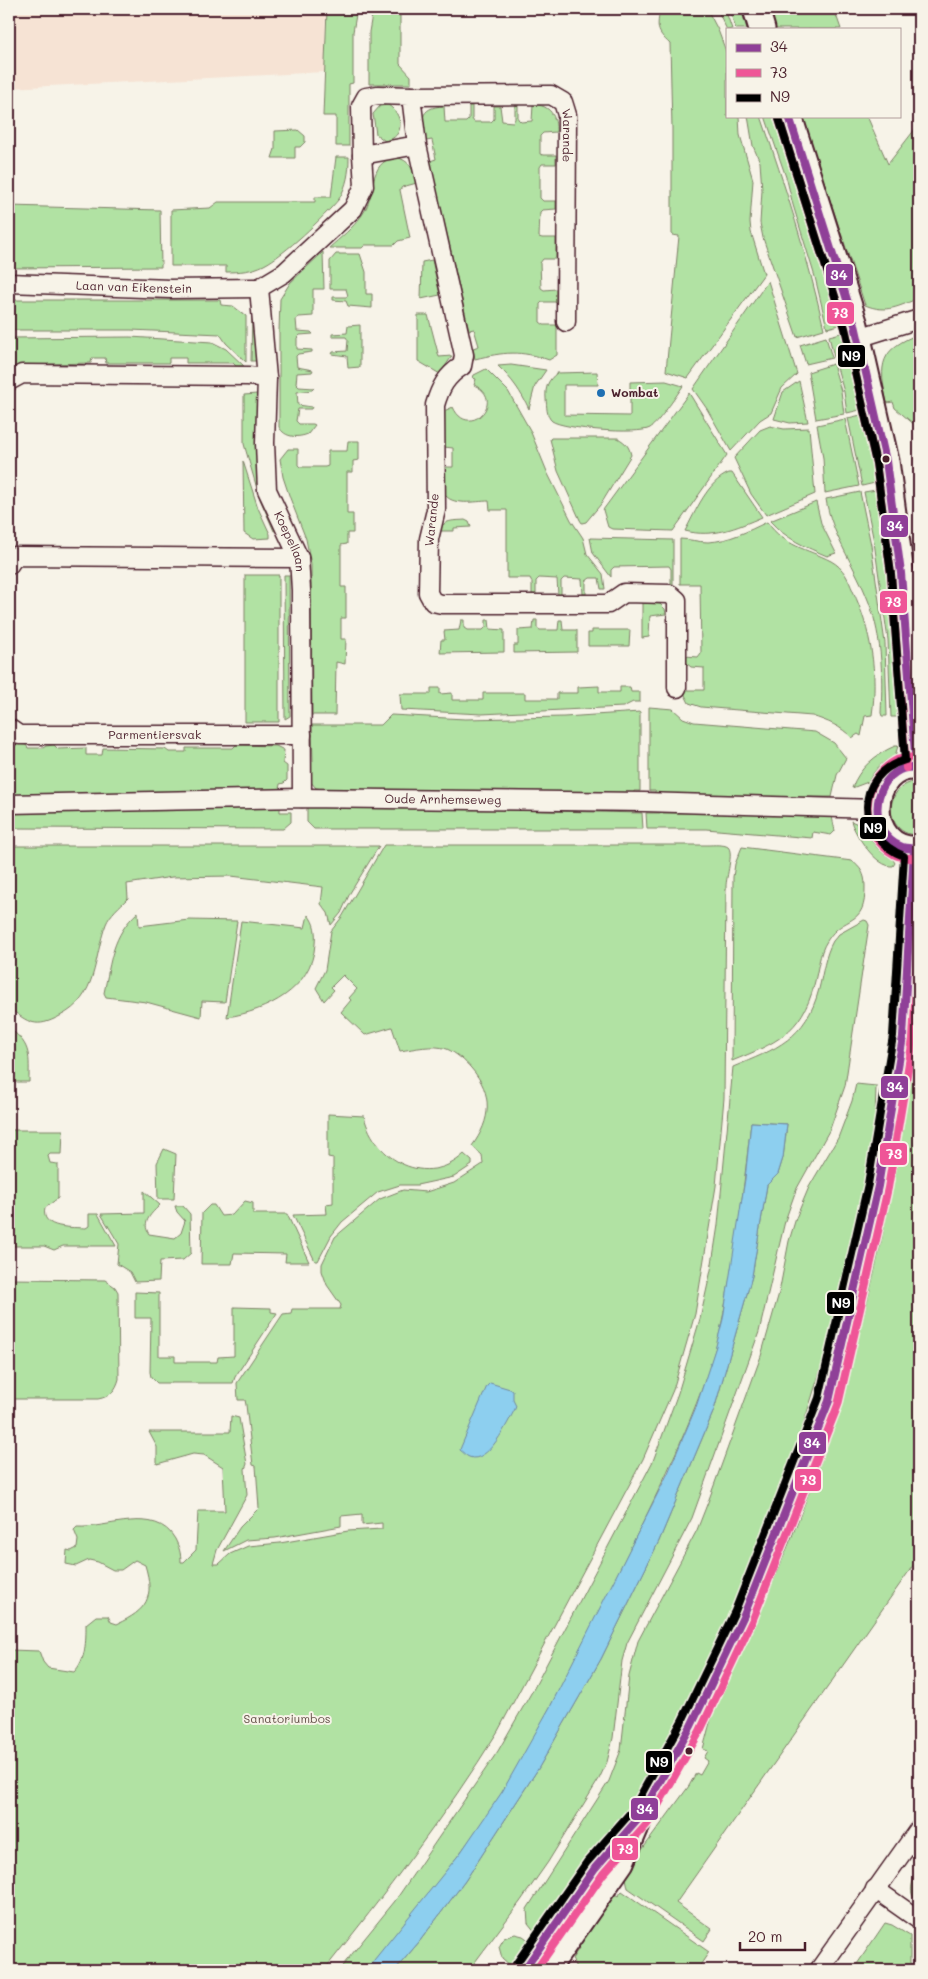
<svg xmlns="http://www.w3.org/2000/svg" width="928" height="1979" font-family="Mali,sans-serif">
<rect width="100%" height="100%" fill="#f7f3e8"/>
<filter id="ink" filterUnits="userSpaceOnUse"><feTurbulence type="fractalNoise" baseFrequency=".02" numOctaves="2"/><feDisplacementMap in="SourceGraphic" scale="10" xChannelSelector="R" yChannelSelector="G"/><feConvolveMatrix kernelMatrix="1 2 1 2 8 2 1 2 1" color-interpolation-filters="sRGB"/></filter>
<g filter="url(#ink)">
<path fill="#f6e3d4" d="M9 9H326L325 72 9 88Z"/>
<path fill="#b1e2a3" stroke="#7e8067" d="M327 9H357L353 32V83L349 84V146H336V116H323Z
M373 9H400V64L411 76V84H369V32Z
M660 9H707L718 30 727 54V116H739L740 135 753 180 750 222 751 232 764 274 688 378 666 371 679 236 672 235V128L670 44C656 31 657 28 660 9Z
M717 9H725L732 29 727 30Z
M729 9H741L747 29H736Z
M765 9H834L841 29H772Z
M388 105C403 114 406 137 385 141L376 134 373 114 380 106Z
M515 105H518V119L521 122 532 121 533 105C550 104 557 117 556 132L543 133 540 136V154L543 155H556V164H542L540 167V198L543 201H556V209L542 210 540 212 539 237 542 238H556V259H543L540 263 541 288 544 290 556 289V302H542L540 304V322L544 325H557V355L549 360C520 350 504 352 475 359L473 348 479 346 474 329 469 330 430 161 436 159 432 140 426 141C421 122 418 107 444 106L445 122H466L469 119V106H472V119L474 122H491L494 119V106H500L502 121 513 122 515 119Z
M748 116H761C785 186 808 257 824 329L797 337 763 238 760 223 762 190 760 162 753 146Z
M765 116H776L840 325 827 328 815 277 793 205 787 180Z
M802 116H867L888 164 919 124V298C899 306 887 314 865 305Z
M298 130 305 136V142L300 147H295V158H272L275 149V131Z
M336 157H349C349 173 347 185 339 199 324 217 284 255 264 265 252 271 239 272 226 272V266H171V210L210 208 218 202H315V197H331Z
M395 157C410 160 413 169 417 183L402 187 400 190 410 238 398 241 394 245H365L362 248H329C340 238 353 228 362 215 378 193 366 164 395 157Z
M9 206 160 210 161 267 9 268Z
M323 252 324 289H313V316L299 317 296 319 297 331 311 332 313 334 300 335 297 338V349L312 350V352L298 354 296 356 297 367 313 370 312 372 297 373 296 384 299 387 314 388 312 390 297 392 298 405 312 407 311 409H298L296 421 299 424H313L315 425 308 434C298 438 285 438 279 427V332L280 299 290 283Z
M336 254H360L366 272V294H372V308L348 306 346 301 333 300V297H346L348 296 346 289H330V261Z
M432 260 440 295 421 299 422 262Z
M768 281 797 374 782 388 771 413 760 420 731 451 707 409 693 389Z
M9 300H220L221 305 233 306 246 316V362L226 343 220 334 131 330H9Z
M252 314 254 319 257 361H251Z
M418 315H428L439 357 452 356 440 374 418 361Z
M360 325V367L348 368 347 356 332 354 333 352 347 351 348 340 346 337H332V334L347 333 348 326Z
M841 333 847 353 834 357 829 336Z
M919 334V422L916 426 895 408 893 402 887 403C878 364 880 349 919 334Z
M130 337 212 342 226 349 244 366H236L233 363H186V358H169V363H106L105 358H92L91 363 48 364 45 367H22L9 370V338Z
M826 337 832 358 806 364 800 345Z
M847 361 849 362 860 410 847 413 844 392 836 364Z
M833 364 841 391 844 414 816 419 808 372Z
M511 365 546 370 535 386 529 409C521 392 512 379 498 366Z
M486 369 508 391 530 430 548 474 571 520 583 538 587 554 603 574 605 589H601L599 578H590L586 581V594H583L582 579 564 578 561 581V594L558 595 557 579 539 578 536 581V595L532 594V582L530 578H507V510H490L489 501C476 501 451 507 444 493V467H453V448L444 447V411L453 407C468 441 508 400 474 385L476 379 473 378 474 375Z
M597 372 598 385H564V415L630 416V382L666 381 683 386C676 396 659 422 650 428 638 435 563 429 552 421 546 416 547 406 546 399 545 387 548 380 557 373Z
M799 381 808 422 790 423 774 419 783 392Z
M689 393 727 455 673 531 612 529 608 527 603 510Z
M257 394 256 446 257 465 279 530 274 531 260 499 244 444V395Z
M861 415 875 483 862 486 848 418Z
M845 419 859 486 825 493 823 458 817 425Z
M770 426 784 429 809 428 815 494 766 515 751 494 734 458 760 430Z
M551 438H618C626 443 629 446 631 455L601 504 586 522 582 523 580 520 558 471 550 439Z
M348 441H359V460L353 461V472H347V514H353V533H347V544L341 545V587H346V618H341V639H346L345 664 336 662 335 715H312L311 565 306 539 290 498 283 477 280 459 288 449H298V465L300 467H325L328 466V451H347Z
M243 461 258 508 270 534V538L253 539 244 533Z
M729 473H732L762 517C736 528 713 538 685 531 696 511 707 482 729 473Z
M876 490 893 604 899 717H891L888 640 874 542 864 492Z
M860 492 871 545 885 643 887 716H882L881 713C883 673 882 632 866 595 853 563 831 533 826 499Z
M816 502 821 523 836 553 827 556C806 547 786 539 770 521Z
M465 520 469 522 471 527 454 528V531H439C444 519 454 521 465 520Z
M767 522C785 547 806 548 831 561 844 568 848 579 853 591 871 630 878 673 872 715L865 716 861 736 858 734 852 738C841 726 827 721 812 716L701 707 689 703 685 695V690H704V668L691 667 686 663 685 656 698 657 701 653 700 584H680V539C689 539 698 542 708 542 729 541 748 531 767 522Z
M590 538 673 540V584H671V569L669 566 614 567 611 570V577L593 553Z
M245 575H279V722H245Z
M284 575H289L290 716 285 719Z
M642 603 660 604 665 609 666 614 650 616 649 637 642 638Z
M461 620H464V628L467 630H483L486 627V620H489L490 629 504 630V652L440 653 441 640H445L444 631 459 630Z
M534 620H537V628L540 630H558L559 620H562L563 630H577V652L514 653V645H518V630L533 629Z
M592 630H630L629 646H588V633H592Z
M599 686V692H620V687H630L631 692H640V702H633L623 707 482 714 401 710 400 694H431V688H440V694L452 693V700H483V693H525V699H557V693H578V687Z
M649 707 673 709 683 718 694 722 815 732 834 743 846 758 837 775 832 797 656 798 655 791H649Z
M640 712V791H634V798L438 791 329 790 316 788 310 781 309 765 313 761 312 725H381L391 715 465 719 564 717Z
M17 744 26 745 28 748H43L46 746 54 745 58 749 86 748V755H102L103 748 165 749 169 752H186V748H233L236 745 276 746 284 750 283 763 287 766V780L284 783 280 784 279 790 138 792 9 798V754Z
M895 746H898L894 759 873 784 868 782 852 788C859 768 876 754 895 746Z
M919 781V835C884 837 880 784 919 781Z
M222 805H280V812H291V822L283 829 9 828V814Z
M307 805C419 807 530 811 642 813L643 829H314L307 822Z
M831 812 835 831 831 835 813 832 812 838 706 829H647L646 813Z
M851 821 867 828 872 826 895 863 893 866C877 868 855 835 851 821Z
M384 845H708C713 845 724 844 728 847 734 852 726 878 726 886L724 1098 716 1186 695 1314 673 1390 643 1459 498 1731C446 1815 385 1894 324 1970H9V1654L10 1650 39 1651 43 1662 48 1668 74 1672C86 1660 86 1641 86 1624L96 1616H108L111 1622 117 1624C147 1610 155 1598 145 1565L135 1560 121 1570H113L98 1562 89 1560 76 1566 66 1564 67 1550 71 1551 77 1548 78 1540 74 1530 77 1527C107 1529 156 1505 175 1539 179 1547 181 1553 181 1562H184L196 1550 198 1511H225L223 1467 204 1455 193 1454 157 1464V1447L149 1432H230L231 1416 239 1418 247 1464 245 1469 247 1495 217 1550 213 1564H219L230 1554 248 1546 280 1543 348 1531 382 1529V1523L362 1525V1514L341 1516V1526L275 1538 246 1540 224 1551 240 1527 259 1508 256 1466 253 1465 246 1405 245 1400H238L237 1383 283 1314 291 1313 292 1309H340L341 1305 327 1285 322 1271V1264L335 1237 380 1199 403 1190 426 1192 454 1183 483 1164 482 1155 472 1146C491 1120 494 1094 471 1068 465 1061 456 1053 447 1049 433 1044 414 1049 400 1051L392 1027 365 1035 341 1012 351 1000 349 998 357 989 343 975 331 987 334 990 324 1001 316 988 325 970 331 931 342 917Z
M9 846H379L350 893 341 913 331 925 328 913 321 904 323 887 231 876 172 877 127 884 128 898C120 906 110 914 106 924 93 959 98 997 60 1016 36 1029 29 1023 9 1008V989L11 987 9 985Z
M742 847 852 861C861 868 865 874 865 886 866 929 844 913 827 941 819 953 818 971 814 985 802 1033 774 1044 732 1061L733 877 735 864Z
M138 912 139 926 189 920 237 921 225 1002 202 1001 201 1017 146 1002 106 997 104 993C111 961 112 935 138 912Z
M308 915C315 923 316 933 315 944 312 989 267 1011 227 1017L241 921 305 928Z
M864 920 867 921 869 925 845 1086 830 1129 796 1190 785 1221 759 1332 692 1518 627 1643 622 1661 613 1738 607 1762 599 1779 548 1862 520 1902 469 1970H395L419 1942 465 1881 538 1769 601 1659 659 1541 714 1410 752 1276 767 1185 778 1174 783 1158 787 1124 751 1122C745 1176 739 1230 729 1283 725 1305 722 1326 716 1347 693 1423 657 1494 622 1565 584 1641 547 1718 503 1791 467 1849 422 1901 380 1954L366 1970H339L395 1901 498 1751 534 1688 653 1461 678 1393 700 1319 711 1270 718 1225 733 1067C776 1049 806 1039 819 989 823 973 825 955 833 941L839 934Z
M919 999V1236L918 1240 919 1241V1557L676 1903 712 1929 704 1941 628 1888 625 1873 689 1786 696 1773 700 1775 708 1761 704 1758 708 1751 703 1749C707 1735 710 1720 715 1707 727 1678 742 1650 754 1621 775 1573 795 1524 813 1475 871 1323 902 1160 919 999Z
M10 1029C32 1045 29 1057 29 1082H9Z
M856 1084 876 1086 874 1152 834 1327 788 1473 763 1538 713 1654 683 1714 633 1804 593 1861 536 1933 528 1923 527 1909 609 1781 621 1750 629 1676 638 1641 697 1530 708 1502 761 1356 779 1293 789 1241 796 1218 809 1187 838 1138 852 1101Z
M328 1114 364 1116C374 1160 427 1189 464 1154L472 1161V1165L454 1177 417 1185H400L378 1192 342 1222 331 1236 318 1261H315L293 1215 327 1214 326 1204 333 1203V1158L328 1157Z
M9 1130H63L62 1154H50L48 1156 50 1163 58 1164V1198L45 1208C40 1230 73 1227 86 1228L89 1226V1214H98L116 1246H63L54 1250 44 1246H9Z
M164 1149 176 1154 174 1199H158L157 1163Z
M144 1191 160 1205C152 1213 141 1222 149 1234L175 1238 181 1233 185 1221 177 1212 175 1206H183L190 1214 191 1253 183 1260 160 1261 159 1281 135 1282 130 1272 117 1264 119 1244 101 1214 144 1213Z
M245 1201 253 1203V1214H287L309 1262H285L286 1254 234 1253 232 1264H201L202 1213 210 1205H214L221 1216 232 1215Z
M9 1279 105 1280 115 1287 118 1292 119 1379C116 1390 110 1397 98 1399H9Z
M135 1292 159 1293V1356H175V1362H217L218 1357 234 1356V1307L271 1308V1312L277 1313 235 1377 233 1383H157L151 1377 150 1372 151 1318H135Z
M919 1871V1903C907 1894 911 1882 919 1871Z
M622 1891 709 1952 697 1970H577L572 1959 579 1948 576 1945 612 1892 618 1896Z
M885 1923 892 1925 910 1936V1963L914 1966 916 1952 919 1943V1970H853Z
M515 1934 523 1936 530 1941 512 1967 502 1958 499 1947 504 1938Z"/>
<path fill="#8dcfef" stroke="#7289a1" d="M751 1122 787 1124 783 1158 778 1174 767 1185 752 1276 714 1410 659 1541 601 1659 538 1769 465 1881 419 1942 395 1970H366L461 1852 502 1792 550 1707 668 1473 696 1407 716 1346 723 1319 745 1179Z
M490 1383 510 1389 513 1391V1400L516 1406 515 1409C508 1422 488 1465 469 1457 466 1456 463 1452 460 1450L461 1447 487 1386Z"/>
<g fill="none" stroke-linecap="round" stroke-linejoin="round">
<defs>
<g id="street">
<path id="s1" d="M411 96 551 95 563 102 567 115 566 322"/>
<path d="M417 145 362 155 361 106 366 97 378 95 411 96 417 145 464 355 462 366C446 376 440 388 435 405L436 510 429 539 428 593 433 602 442 604H608L624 593 670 594 677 600V688"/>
<path id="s2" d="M9 283 170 289 259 288"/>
<path id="s3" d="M259 288 267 378 265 443 267 490 299 558 301 590 302 798"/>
<path d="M259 288 284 273 353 209 364 186 362 155"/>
<path d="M858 338 919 319"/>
<path d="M9 381 22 374 248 376 267 378"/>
<path d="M9 565 15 556 299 558"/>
<path id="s4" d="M9 728 19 735H302"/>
<path id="s5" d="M9 804 302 798 644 802 876 809"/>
<path d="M875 1889 919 1920"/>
<path d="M819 1970 919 1829"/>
</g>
<path id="secondary" d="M756 9 762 29
M789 116 855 325 886 461 901 573 916 767
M919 767C864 761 862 854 919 849
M524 1970 595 1868 624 1835
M546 1970 621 1862 640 1817 691 1726 744 1615 778 1533 829 1401 878 1186 903 1037 914 849"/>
</defs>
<use href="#street" stroke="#4a1f2b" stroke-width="21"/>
<use href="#secondary" stroke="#4a1f2b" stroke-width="29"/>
<use href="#street" stroke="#f7f3e8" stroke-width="18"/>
<use href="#secondary" stroke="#f7f3e8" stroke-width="25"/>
<defs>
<path id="bus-1" d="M789 116 855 325 886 461 901 573 916 767
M919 767C913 768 905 767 900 770 871 784 869 833 900 846 905 849 913 848 919 849
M524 1970 595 1868 640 1817 691 1726 744 1615 829 1401 878 1186 903 1037 914 849"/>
<path id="bus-2" d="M779 119 845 328 876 463 891 574 906 768
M918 859C911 858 901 858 895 855 858 835 859 781 895 761 901 757 911 758 918 757
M536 1970 603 1874 648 1823 700 1731 753 1619 838 1405 888 1188 913 1039 919 930"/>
<path id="bus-3" d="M516 1964 587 1862 632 1811 682 1721 735 1611 819 1398 868 1184 893 1036 904 856C855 837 854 775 905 760L891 574 876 463 845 328 779 119"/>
</defs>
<use href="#bus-1" stroke="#f7f3e8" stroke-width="11"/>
<use href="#bus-2" stroke="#f7f3e8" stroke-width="11"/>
<use href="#bus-3" stroke="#f7f3e8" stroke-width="11"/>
<use href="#bus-1" stroke="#8f3f98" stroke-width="8"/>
<use href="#bus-2" stroke="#ef5597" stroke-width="8"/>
<use href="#bus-3" stroke="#000" stroke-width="8"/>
</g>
</g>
<circle fill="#1f6fb2" stroke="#f7f3e8" stroke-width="2" cx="601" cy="393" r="5"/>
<g fill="#4a1f2b" stroke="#f7f3e8" stroke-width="2">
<circle cx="886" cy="459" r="4.5"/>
<circle cx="689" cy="1751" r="4.5"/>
</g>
<g text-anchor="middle" stroke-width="4" stroke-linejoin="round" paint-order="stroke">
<g font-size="12" fill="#4a1f2b" stroke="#f7f3e8">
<text dy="4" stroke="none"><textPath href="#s1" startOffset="188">Warande</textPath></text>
<text dy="4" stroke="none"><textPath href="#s2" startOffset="125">Laan van Eikenstein</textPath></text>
<text transform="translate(432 520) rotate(-84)" y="4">Warande</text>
<text dy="4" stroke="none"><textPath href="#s3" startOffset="259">Koepellaan</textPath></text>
<text dy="4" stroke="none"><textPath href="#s4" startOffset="148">Parmentiersvak</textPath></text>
<text dy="4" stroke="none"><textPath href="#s5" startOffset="434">Oude Arnhemseweg</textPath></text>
</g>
<g font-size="12" font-weight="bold" fill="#4a1f2b" stroke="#f7f3e8" text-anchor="start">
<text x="611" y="397">Wombat</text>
</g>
<g font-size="12" fill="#645049" stroke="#f7f3e8">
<text x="287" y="1723">Sanatoriumbos</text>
</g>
</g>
<g stroke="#f7f3e8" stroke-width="2">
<rect x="825" y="263" width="29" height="24" rx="5" fill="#8f3f98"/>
<rect x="826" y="301" width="29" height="24" rx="5" fill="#ef5597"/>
<rect x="837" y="344" width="29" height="24" rx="5" fill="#000"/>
<rect x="880" y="514" width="29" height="24" rx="5" fill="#8f3f98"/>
<rect x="879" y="590" width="29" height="24" rx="5" fill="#ef5597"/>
<rect x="859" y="816" width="28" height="24" rx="5" fill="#000"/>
<rect x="880" y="1075" width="29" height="24" rx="5" fill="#8f3f98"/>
<rect x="879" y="1142" width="29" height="24" rx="5" fill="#ef5597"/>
<rect x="826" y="1291" width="29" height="24" rx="5" fill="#000"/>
<rect x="798" y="1431" width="29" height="24" rx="5" fill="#8f3f98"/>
<rect x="794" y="1468" width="28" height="24" rx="5" fill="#ef5597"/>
<rect x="645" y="1750" width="28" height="24" rx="5" fill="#000"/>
<rect x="630" y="1797" width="29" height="24" rx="5" fill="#8f3f98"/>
<rect x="611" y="1837" width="28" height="24" rx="5" fill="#ef5597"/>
</g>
<g font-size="14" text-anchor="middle" font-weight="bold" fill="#fff">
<text x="839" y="280">34</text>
<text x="840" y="318">73</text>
<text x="851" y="361">N9</text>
<text x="895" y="531">34</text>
<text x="893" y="607">73</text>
<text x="873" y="833">N9</text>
<text x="895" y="1092">34</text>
<text x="894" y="1159">73</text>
<text x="841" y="1308">N9</text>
<text x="812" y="1448">34</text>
<text x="808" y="1485">73</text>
<text x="659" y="1767">N9</text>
<text x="645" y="1814">34</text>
<text x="625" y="1854">73</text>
</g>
<rect width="928" height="1979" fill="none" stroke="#f7f3e8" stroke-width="30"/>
<rect x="15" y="15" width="898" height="1949" fill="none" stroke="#4a1f2b" stroke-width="2" filter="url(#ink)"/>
<rect x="726" y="28" width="175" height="90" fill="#f7f3e8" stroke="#b29e9c"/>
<rect x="736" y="44" width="25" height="8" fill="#8f3f98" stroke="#b29e9c"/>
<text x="770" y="52" font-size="15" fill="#4a1f2b">34</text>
<rect x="736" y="69" width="25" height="8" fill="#ef5597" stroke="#b29e9c"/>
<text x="770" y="78" font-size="15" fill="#4a1f2b">73</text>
<rect x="736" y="94" width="25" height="8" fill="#000000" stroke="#b29e9c"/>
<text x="770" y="102" font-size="15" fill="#4a1f2b">N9</text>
<path d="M740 1942v8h65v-8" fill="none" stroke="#4a1f2b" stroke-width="2.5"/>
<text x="748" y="1942" font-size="15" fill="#4a1f2b" stroke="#f7f3e8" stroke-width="4" paint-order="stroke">20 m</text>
</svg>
